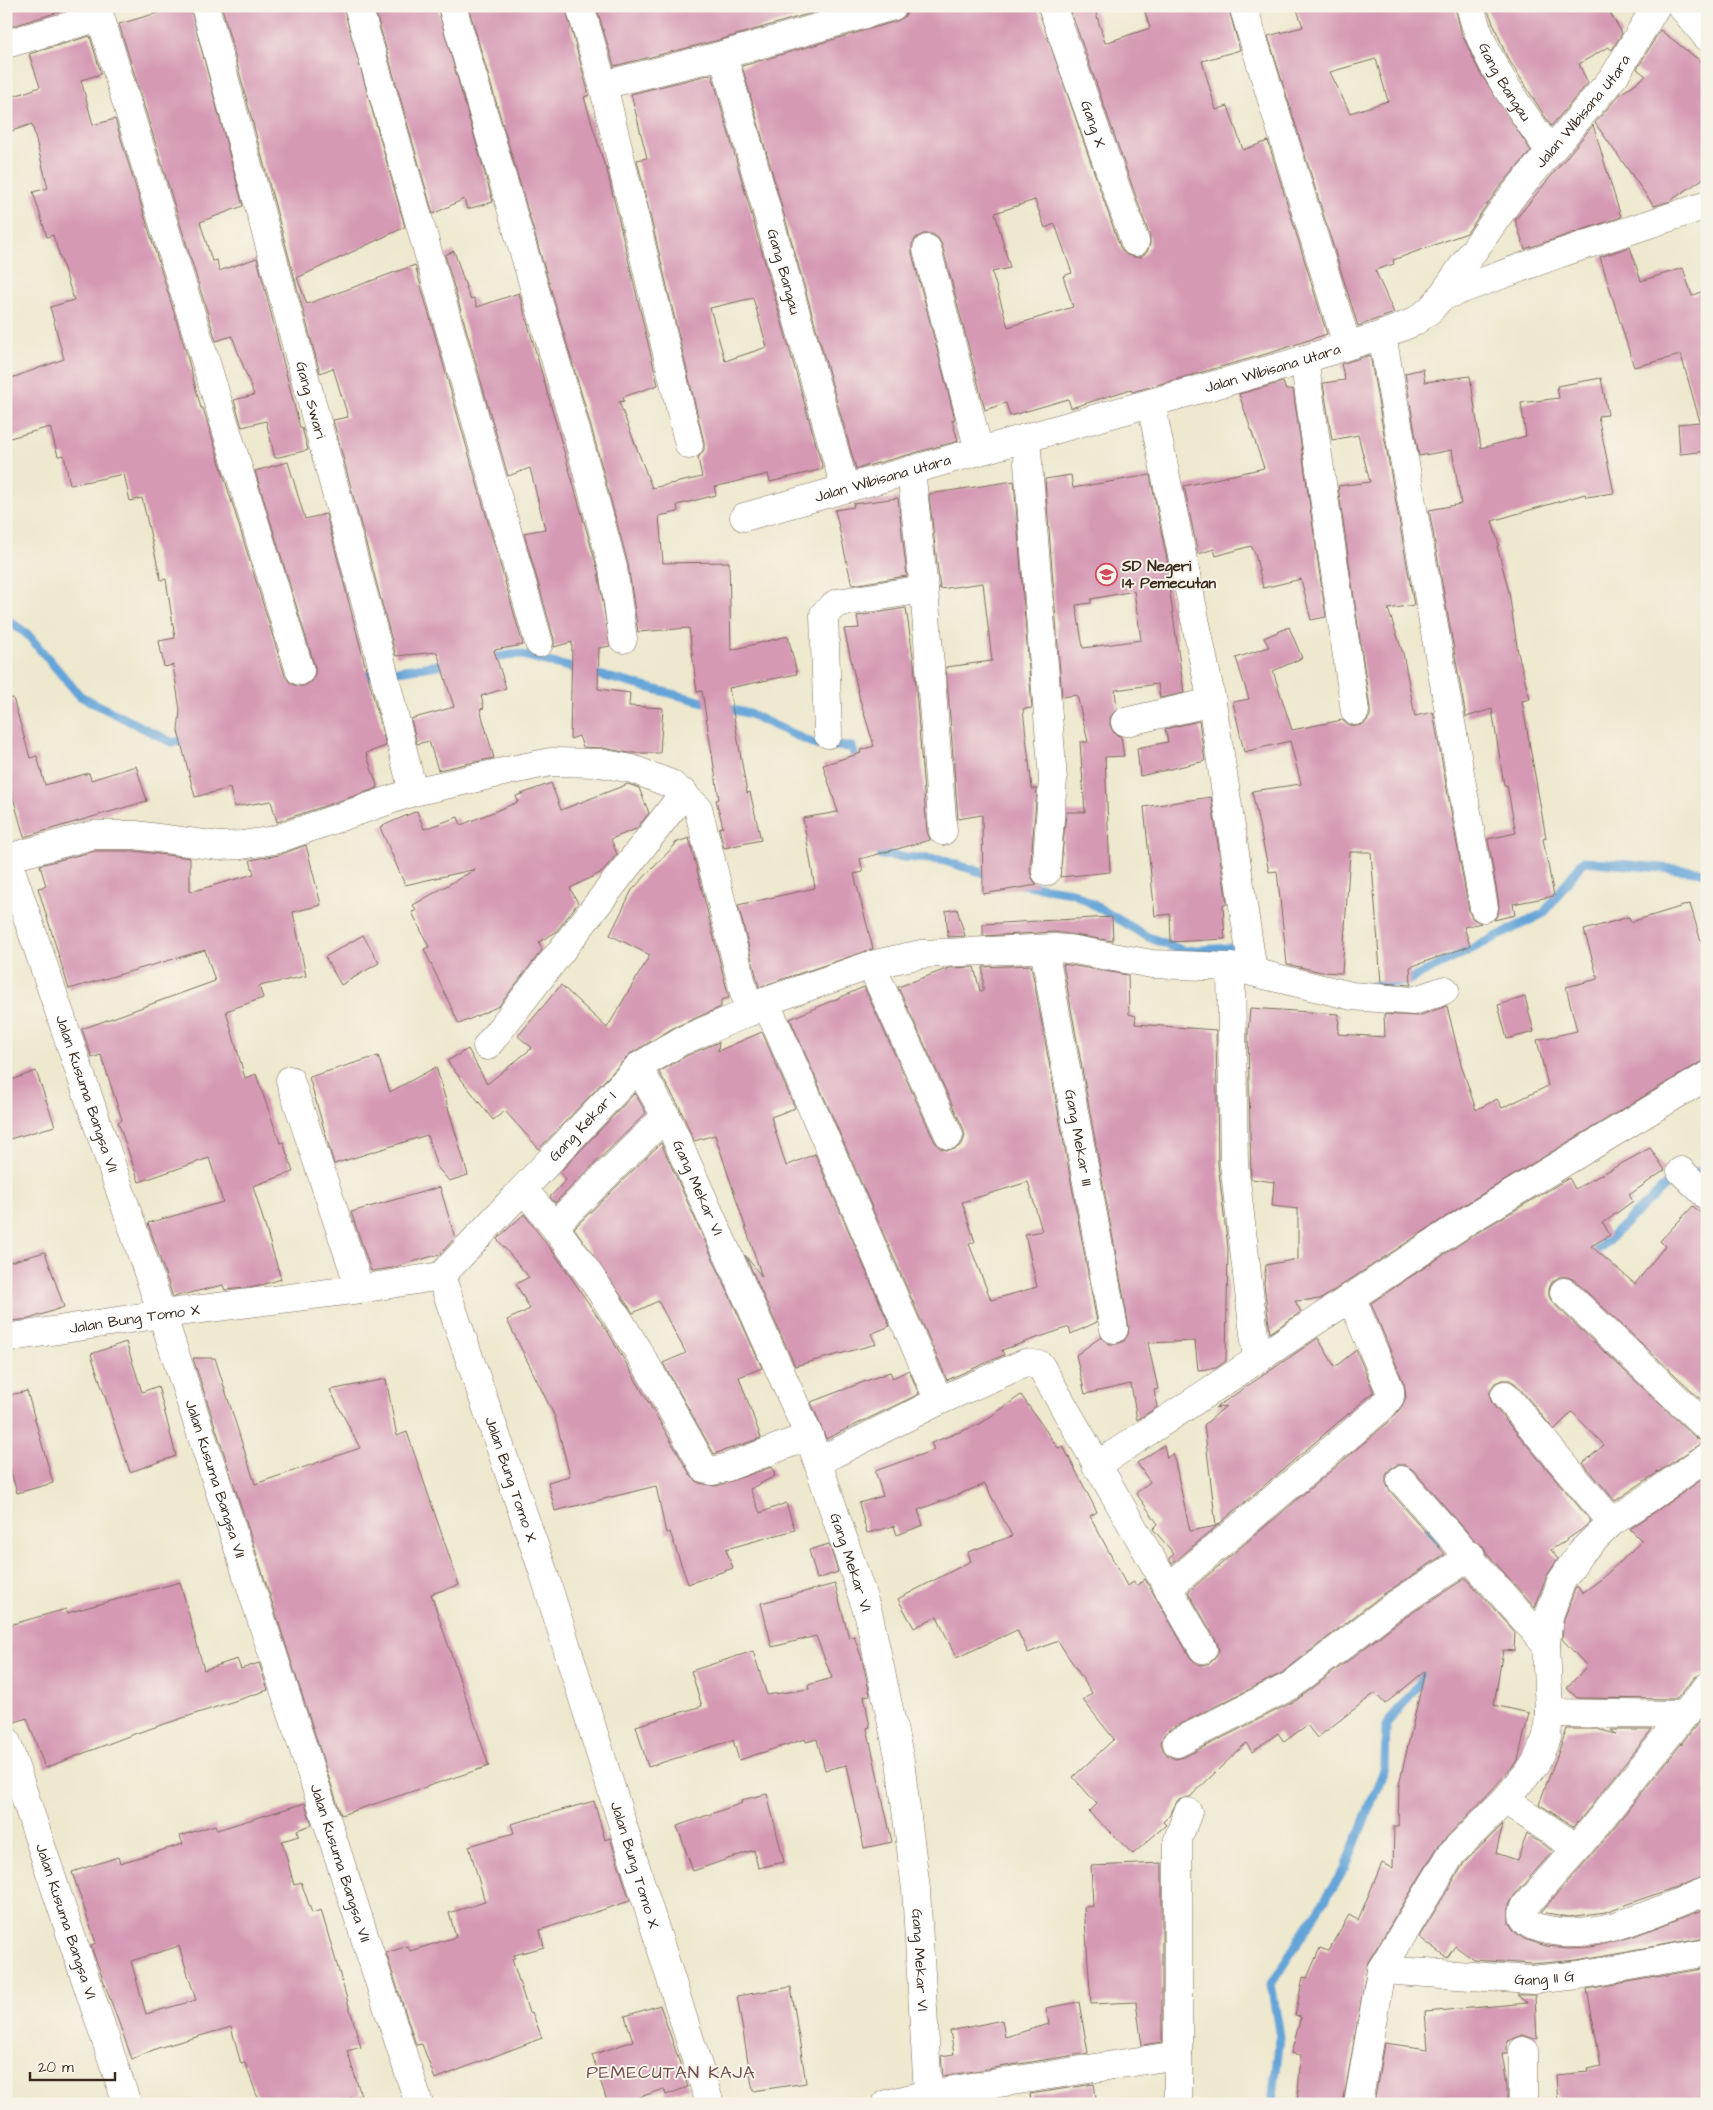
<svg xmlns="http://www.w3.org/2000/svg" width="1713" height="2110" font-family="'Architects Daughter',sans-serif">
<rect width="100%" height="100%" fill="#f7f3e8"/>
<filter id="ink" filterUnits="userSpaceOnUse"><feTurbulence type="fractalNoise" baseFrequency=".02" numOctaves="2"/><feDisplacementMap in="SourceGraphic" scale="10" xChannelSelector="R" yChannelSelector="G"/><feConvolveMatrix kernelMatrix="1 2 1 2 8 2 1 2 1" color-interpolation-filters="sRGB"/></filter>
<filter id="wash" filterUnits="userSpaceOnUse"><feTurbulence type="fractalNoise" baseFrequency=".0096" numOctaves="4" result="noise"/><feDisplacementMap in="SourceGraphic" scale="20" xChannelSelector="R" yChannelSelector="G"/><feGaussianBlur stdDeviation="1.12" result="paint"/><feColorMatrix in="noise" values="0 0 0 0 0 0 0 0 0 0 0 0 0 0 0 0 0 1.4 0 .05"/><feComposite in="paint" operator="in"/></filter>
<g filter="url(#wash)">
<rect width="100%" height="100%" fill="#eee8ce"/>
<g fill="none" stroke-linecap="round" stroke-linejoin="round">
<path stroke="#65a4d8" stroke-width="9" d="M6 619 27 634 80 696 171 742 192 741
M485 659 518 654 750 714 816 745 852 747 858 766
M357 677 452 663
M878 844 881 855 941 860 994 876
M1021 884 1072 892 1148 937 1184 951 1246 947
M1372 986 1407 981 1544 913 1583 861 1707 872
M1588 1259 1665 1186 1707 1168
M1420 1580 1437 1545 1429 1529
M1272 2104 1280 2037 1271 1984 1345 1868 1385 1768 1386 1725 1419 1684 1429 1663"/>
</g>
<g id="blocks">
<path fill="#d599b4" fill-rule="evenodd" d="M6 6H78L6 28Z
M182 6H190L243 206 200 222 212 261 217 260 219 271 257 258 300 428H302L308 450 275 458 266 421 242 427 234 400 254 395 232 336 216 341 119 24Z
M226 6H343L405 227 297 278 307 304 415 265 523 645 494 650 506 688 481 696 484 708 480 709 494 758 438 770 429 741 417 744 411 719 454 707 437 652 396 656 333 420 348 417 333 368 320 373 222 8Z
M374 6H437L493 202 467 209 464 199 433 214Z
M468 6H565L589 95 584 97 605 167 606 166 658 385 623 397 624 401 619 402 652 488 702 477 698 458 704 450V442L637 160 647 158 631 94 712 74 823 469 770 482 768 474 714 487 716 495 677 505 678 512 659 516 663 563 729 562 731 650 788 636 797 674 729 688 747 793 750 792 761 840 724 848 719 828 723 827 716 800 719 799 702 691 697 692 689 628 638 632 628 564 592 430ZM753 298 767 347 725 361 710 308Z
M596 6H836L719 40 614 66Z
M926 6H1037L1120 247 1125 254 1133 257H1141L1147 252 1150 244V237L1069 6H1094L1105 43 1150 28 1143 6H1228L1240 50 1202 61 1216 110 1228 106 1243 150 1268 141 1327 334 1273 352 1132 392 1131 389 1071 408 1068 399 1010 416 1006 403 985 410 942 245 938 238 932 234H923L916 238 912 244V253L955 419 952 420 958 441 856 469 742 66 897 21 904 17 908 11ZM1035 200 1045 228 1055 224 1072 273 1063 276 1073 307 1008 327 992 272 1010 268 995 213Z
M1296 6H1455L1461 32 1479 71 1531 151 1498 189 1467 233 1393 260 1394 264 1375 270 1394 313 1358 326 1268 36 1303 27ZM1376 59 1388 101 1350 113 1330 72Z
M1486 6H1606L1622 33 1612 50 1608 47 1579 64 1588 83 1551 126 1507 57Z
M1660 30 1707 66V176L1670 201 1654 206 1595 123 1619 95 1646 76 1637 69Z
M90 36 101 74 81 80 93 125 115 119 186 352 201 408H203L285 676 290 683 297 686H304L312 681 315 674V667L255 471 288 462 305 519 326 514 386 746 366 753 378 788 277 822 271 801 234 807 230 788 195 797 178 731 180 710 173 665 164 667 159 641 175 638 166 579 161 580 142 498 130 501 124 474 70 485 64 455 58 456 50 427 6 439V380L64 359 50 307 74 300 53 235 47 237 33 192 48 188 32 124 6 133V99L40 87 29 54Z
M1593 125 1621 217 1525 249 1515 220Z
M1630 247 1641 281 1683 268 1692 296 1707 289V451L1680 454 1678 424 1700 422 1681 355 1634 367 1600 257Z
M454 251 470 299 474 298 477 307 519 293 598 571 610 646 599 648 598 689 630 693 629 706 663 708 660 753H629L603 748 583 747 579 736 570 739 572 642 554 647V639L524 533 545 529 530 468 508 476 445 255Z
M1370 355 1414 605 1388 609 1403 653 1415 716 1433 712 1469 911 1472 918 1481 923 1464 927 1470 946 1410 967 1411 985 1381 983 1371 852H1350L1342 973 1321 972 1287 964 1277 871 1269 872 1252 791 1301 784 1290 741 1244 752 1233 702 1249 699 1236 658 1269 647 1264 638 1289 627 1302 658 1273 671 1292 730 1342 720 1349 725 1358 726 1365 723 1370 716V709L1338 486 1370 482 1358 435 1332 440 1323 383 1345 380 1341 364Z
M1423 369 1425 382 1470 376 1481 448 1526 436 1521 403 1559 398 1557 386 1601 378 1608 415 1598 416 1614 493 1586 497 1585 494 1492 521 1499 545 1497 546 1509 592 1518 653 1530 699 1522 701 1546 838 1543 839 1554 896 1513 904 1515 915 1494 920 1498 914 1499 905 1488 839 1516 833 1507 785H1504L1492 709 1466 717 1429 510 1461 504 1452 450 1419 456 1405 373Z
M1283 382 1286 390 1293 389 1326 617 1311 620 1301 579 1263 588 1255 553 1251 546 1216 556 1214 549 1198 554 1184 486 1264 468 1239 394Z
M1071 475 1073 488 1150 475 1172 585 1169 586 1184 693 1160 698 1158 684 1115 690 1117 709 1110 717V725L1114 733 1121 737 1124 756 1105 757 1110 872 1060 877 1066 812H1085L1080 742H1088L1077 695 1062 697 1045 479ZM1134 591 1141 640 1083 648 1076 605 1091 603V599Z
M1014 481 1032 708 1023 709 1032 789H1037L1030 871 1032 878 1037 885 983 894 982 815 958 819 946 667 992 661 983 583 940 589 929 494Z
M898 498 907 576 852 585 835 510 854 507 853 504Z
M906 608 914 663 927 832 930 840 860 859 863 872 854 874 873 949 759 987 738 905 815 888 803 818 838 812 823 765 861 753 860 750 874 746 860 700 844 629 859 628 857 616Z
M13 698 30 758 37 756 45 785 89 773 91 780 136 766 147 801 24 837 6 772V699Z
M1199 721 1205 761 1140 776 1137 748 1168 742 1165 729Z
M551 783 561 810 628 784 639 788 649 813 636 829 611 839 617 854 602 872 570 888 578 903 556 932 539 942 542 950 499 1006 459 1024 424 949 429 947 412 912 416 911 413 905 476 869 405 885 380 827 417 811 424 829 458 817 461 825 518 802 516 796Z
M1211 797 1227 904 1223 905 1225 939 1171 942 1170 914 1155 916 1144 807Z
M689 838 729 998 721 1000V1007L673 1028 630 1054 539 1149 505 1111 493 1120 447 1061 468 1049 487 1084 532 1048 518 1036 561 985 607 1028 650 955 610 935 632 890 675 845V843Z
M306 845 321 905 293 912 306 976 259 986 263 998 226 1011 245 1078 256 1074 280 1143 283 1142 293 1172 253 1186 281 1279 255 1287 225 1290 223 1285 173 1297 148 1223 223 1202 209 1158 139 1182 118 1122 122 1120 101 1055 92 1058 82 1029 215 981 205 950 69 989 38 888 46 886 40 865 95 851H134L190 858V892L254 874 250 860 279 855Z
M1690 904 1707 962V1060L1699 1063 1459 1208 1321 1299 1295 1301 1301 1312 1270 1333 1264 1283 1266 1265 1298 1259V1209L1272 1206 1274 1182 1251 1179 1248 1033 1250 1008 1339 1014 1338 1034 1385 1037 1384 1014 1418 1016 1447 1006 1461 1064 1476 1110 1497 1099 1502 1108 1548 1086 1537 1040 1577 1031 1566 987 1598 979 1584 930 1629 917 1631 922Z
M957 909 965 936 948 937 946 911Z
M1112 917 1113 941 1055 932 983 936V924Z
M363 935 379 963 341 985 325 957Z
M1063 964 1128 975 1129 1014 1136 1016 1135 1024 1216 1030 1218 1164 1228 1249 1226 1361 1216 1368 1198 1370 1195 1341 1148 1343 1158 1389 1154 1390 1157 1407 1137 1420 1131 1384 1085 1394 1076 1355 1101 1337 1109 1344H1117L1124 1341 1128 1335 1129 1327Z
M1031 965 1097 1322 1071 1334 1069 1327 1002 1350 1004 1355 947 1380 790 1019 864 987 935 1142 940 1148 947 1150 955 1149 962 1144 965 1136 963 1128 898 987 949 968 974 967 980 991H983V967ZM1028 1182 1042 1231 1025 1234 1037 1287 991 1300 969 1244 975 1242 962 1202Z
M1525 997 1534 1032 1507 1039 1498 1005Z
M762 1032 795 1108 771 1117 786 1166 815 1154 890 1326 871 1334 876 1344 795 1366 745 1255 762 1277 715 1135 694 1141 680 1108 659 1072 688 1055 719 1042 718 1051Z
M378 1056 390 1092 436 1067 468 1175 449 1181 437 1167 427 1135 334 1164 309 1077Z
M36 1071 55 1126 6 1140V1082Z
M635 1093 646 1113 555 1203 550 1197 566 1180 560 1172Z
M661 1143 762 1368 739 1377 761 1438 714 1454 663 1363 686 1353 658 1301 633 1313 574 1228Z
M1650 1148 1665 1170 1629 1195 1633 1201 1603 1223 1610 1235 1591 1246 1635 1284 1665 1246 1660 1241 1693 1206 1707 1219V1405L1574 1280 1567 1277H1559L1552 1282 1549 1289V1296L1553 1303 1696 1438 1703 1442 1615 1501 1583 1463 1604 1445 1572 1412 1554 1430 1517 1385 1510 1380H1502L1495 1383 1490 1390V1398L1493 1405 1591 1521 1581 1530 1551 1550 1558 1559 1546 1577 1535 1608 1486 1552 1484 1547 1476 1542 1413 1470 1405 1465H1397L1390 1469 1386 1476V1483L1389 1490 1445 1554 1382 1595 1282 1673 1170 1729 1164 1735 1161 1742 1163 1750 1168 1756 1176 1759 1184 1757 1297 1700 1401 1620 1466 1578 1515 1632 1514 1651 1503 1650 1494 1705 1529 1713 1518 1760 1493 1789 1439 1845 1368 1962 1343 2104H1297L1301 2055 1291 2053 1301 2017 1295 2016 1303 1977 1307 1978 1320 1948 1328 1951 1349 1915 1358 1920 1382 1863 1393 1868 1394 1826H1398L1399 1785 1425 1671 1385 1704 1375 1693 1317 1738 1307 1725 1284 1742 1278 1733 1252 1752 1246 1743 1190 1797 1178 1800 1170 1815 1163 1822 1166 1825 1133 1854 1089 1812 1097 1804 1073 1777 1114 1739 1083 1700 1092 1693 1058 1641 1028 1653 1017 1630 956 1658 937 1616 914 1628 898 1599 971 1561 968 1552 1012 1536 985 1484 918 1510 923 1525 897 1535 894 1526 867 1533 859 1503 883 1496 875 1471 934 1450 931 1443 980 1424 1021 1395 1058 1448 1063 1446 1097 1512 1090 1516 1127 1586 1134 1582 1136 1586 1145 1579 1190 1657 1196 1663 1202 1665 1210 1663 1217 1656 1219 1650 1217 1642 1188 1592 1392 1419 1402 1406 1406 1397 1404 1384 1371 1303 1475 1234 1569 1178 1575 1189Z
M440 1187 455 1238 440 1254 392 1268 371 1271 351 1212Z
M524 1214 562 1264 608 1332 691 1476 699 1483 716 1486 772 1467 775 1476 750 1489 760 1513 786 1503 795 1530 726 1549 733 1568 688 1584 670 1532 666 1533 656 1486 555 1511 548 1482 570 1476 555 1417 507 1320 530 1309 516 1284 529 1277 497 1239Z
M45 1252 64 1307 29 1319 11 1321 6 1305V1263Z
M1318 1338 1335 1367 1356 1350 1374 1392 1172 1564 1169 1558 1174 1554 1153 1529 1158 1524 1136 1493 1150 1482 1137 1463 1164 1445 1167 1458 1173 1453 1190 1531 1216 1526 1204 1425 1226 1406 1215 1408Z
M126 1342 142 1392 158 1386 176 1456 130 1472 91 1354Z
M193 1358H215L255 1484 360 1448 330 1390 386 1379 397 1436 407 1432 459 1585 431 1594 489 1766 341 1815Z
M909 1370 919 1394 826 1439 811 1402 890 1372 893 1378Z
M27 1391 53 1483 17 1493 6 1454V1396Z
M1707 1476V1672L1695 1677 1677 1699 1577 1698 1567 1688 1587 1666 1562 1639 1564 1619 1575 1589 1577 1586 1582 1593 1599 1581 1642 1541 1630 1529Z
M829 1544 838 1572 817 1579 809 1550Z
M180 1582 204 1670 237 1659 241 1669 259 1663 268 1690 134 1734 45 1768 27 1718 6 1725V1626L66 1609 67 1613Z
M835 1584 849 1638 854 1636 862 1659 870 1695 864 1696 870 1727 867 1728 892 1842 864 1848 847 1765 825 1770 817 1739 806 1742 805 1739 739 1760 733 1740 648 1767 636 1726 702 1706 691 1671 753 1651 767 1695 809 1689 808 1685 832 1678 816 1636 772 1647 761 1603Z
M1707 1712V1876L1605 1912 1569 1917 1541 1912 1589 1858Z
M1567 1729H1597L1616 1734 1611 1730H1652L1574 1827 1539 1804Z
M767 1794 784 1862 758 1868 754 1850 693 1871 677 1826 742 1803 741 1800Z
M594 1801 605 1840 610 1838 630 1901 540 1930 544 1947 514 1955 515 1958 512 1959 529 2013 532 2012 542 2038 435 2079 422 2044 416 2045 386 1953 408 1946 410 1951 456 1937 449 1913 485 1902 469 1846 514 1833 511 1824Z
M305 1803 312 1825 297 1830 299 1836 282 1841 294 1885 301 1882 312 1913 321 1910 361 2047 347 2051 361 2095 332 2104H260L245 2063 241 2064 231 2027 158 2048 132 2059 92 1949 91 1945 96 1943 72 1872 118 1857 120 1863 183 1844 180 1836 215 1825 217 1830ZM179 1946 196 2000 146 2014 131 1961Z
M1503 1824 1496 1853 1517 1860 1527 1834 1553 1851 1515 1894 1509 1905V1923L1515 1932 1524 1939 1546 1946 1569 1948 1591 1947 1634 1936 1707 1908V1937L1577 1960 1532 1964 1474 1960 1455 1946 1447 1958 1419 1937 1464 1863Z
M1162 1863V2042L1142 2045 1136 2002 1091 2004 1084 1907 1093 1906 1091 1866Z
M1707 1968V2098L1676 2104H1558L1556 2075 1588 2072 1587 2069 1601 2066 1587 1989Z
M791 1987 806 2083 753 2091 737 1996Z
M1518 1995H1535L1537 2040 1523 2035 1507 2041V2053H1502L1507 2085V2104H1374L1384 2043 1428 2049 1425 2012 1528 2003Z
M1079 2002 1088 2053 943 2076 941 2056 954 2054 950 2031 1002 2020 1005 2037 1049 2024 1046 2008Z
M660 2005 688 2087 666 2095 664 2089 619 2104H608L592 2055 633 2041 625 2016Z
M1094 2084 1097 2104H1032L1030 2094Z"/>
</g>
</g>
<g filter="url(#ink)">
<use href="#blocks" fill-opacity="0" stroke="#7a6c5c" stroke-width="1"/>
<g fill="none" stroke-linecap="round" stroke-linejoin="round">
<defs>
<g id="minor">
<path d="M97 6 300 671"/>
<path id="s1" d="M205 6 377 645 413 792"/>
<path d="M358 6 539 643"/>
<path d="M452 6 577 434 613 568 623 639"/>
<path d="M580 6 603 85 689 445"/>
<path id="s2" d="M1052 6 1135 242"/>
<path d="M1243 6 1347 345"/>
<path id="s3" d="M1470 6C1483 60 1519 107 1550 151"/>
<path d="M1681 6 1707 37"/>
<path d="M6 44 100 17"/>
<path id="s4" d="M723 55 845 488"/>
<path d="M603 85 723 55 893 6"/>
<path d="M927 249 979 451"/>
<path d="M1441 297 1558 254 1707 205"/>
<path d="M1382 335 1484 908"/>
<path d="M1304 359 1355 711"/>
<path d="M1151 404 1212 702 1253 971"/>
<path d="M1026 438 1053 779 1046 872"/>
<path d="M911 470 924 589 943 831"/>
<path id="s5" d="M744 517 1286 365 1382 335 1414 322 1430 310 1441 297 1510 199 1615 75 1656 6"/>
<path d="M1125 722 1212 702"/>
<path d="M828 734 824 614 837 603 924 589"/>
<path id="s6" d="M6 855 162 1314 419 2104"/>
<path d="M7 858 93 835H135L219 846 242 845 274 840 413 792 512 770 551 762 600 763 632 769 671 784 698 808 749 1012"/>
<path id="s7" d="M1044 949 1114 1329"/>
<path d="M871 965 949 1135"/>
<path d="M1231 967 1234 1164 1257 1359"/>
<path d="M764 1002 871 965 921 954 1054 948 1069 949 1152 964 1231 967 1352 996 1413 1001 1445 990"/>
<path d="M487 1046 684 793"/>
<path id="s8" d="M638 1067 666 1116 809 1436 869 1616 900 1761 916 1889 928 2094"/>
<path d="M290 1080 360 1289"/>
<path d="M1681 1171 1707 1196"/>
<path d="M523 1189C597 1273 651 1371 704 1468L712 1471 725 1468 809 1436"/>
<path d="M555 1225 666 1116"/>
<path id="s9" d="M441 1276 543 1571 710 2104"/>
<path id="s10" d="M441 1276 638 1067 681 1041 749 1012 764 1002 776 1025 939 1401"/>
<path d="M1564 1292 1707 1427"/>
<path id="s11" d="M6 1338 162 1314 360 1289 441 1276"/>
<path d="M1505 1395 1612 1522"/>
<path d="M819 1461 939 1401 1025 1363 1040 1365 1203 1649"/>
<path d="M1096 1466 1467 1221 1707 1076"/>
<path d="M1401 1480 1546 1644"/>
<path d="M1168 1588 1382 1407 1390 1397V1390L1351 1297"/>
<path d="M1707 1687 1577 1848 1527 1904C1523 1910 1521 1915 1526 1921 1531 1927 1541 1928 1548 1930 1602 1941 1657 1910 1707 1891"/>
<path d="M1549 1713 1685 1715"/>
<path id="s12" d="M6 1740 127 2104"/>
<path d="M1177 1743 1290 1686 1392 1607 1471 1556"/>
<path d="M1505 1800 1577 1848"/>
<path id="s13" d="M1381 1970 1532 1980 1579 1975 1707 1952"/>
<path d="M1523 2051V2104"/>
<path d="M886 2104 928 2094 1178 2055"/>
<path d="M1178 2104V1839L1188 1812"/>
<path d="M1358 2104 1381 1970 1452 1853 1505 1800 1535 1764 1547 1737 1549 1713 1546 1644 1549 1616 1561 1582 1580 1553 1612 1522 1650 1497 1707 1457"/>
</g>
</defs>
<use href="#minor" stroke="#7a6c5c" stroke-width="29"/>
<use href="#minor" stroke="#fff" stroke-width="28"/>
</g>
</g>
<defs>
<symbol id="school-ring" viewBox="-11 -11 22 22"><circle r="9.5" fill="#f7f3e8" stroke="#d1495b" stroke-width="1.5"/><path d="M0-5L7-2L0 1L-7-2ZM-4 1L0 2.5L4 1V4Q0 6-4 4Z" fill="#d1495b"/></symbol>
</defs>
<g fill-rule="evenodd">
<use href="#school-ring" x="1094" y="562" width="25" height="25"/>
</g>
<g text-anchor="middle" stroke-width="4" stroke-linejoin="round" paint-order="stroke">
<g font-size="15" fill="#3b2a1e" stroke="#f7f3e8">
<text dy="5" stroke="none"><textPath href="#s3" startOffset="84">Gang Bangau</textPath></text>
<text dy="5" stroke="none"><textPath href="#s5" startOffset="969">Jalan Wibisana Utara</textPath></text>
<text dy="5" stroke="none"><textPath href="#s2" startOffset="125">Gang X</textPath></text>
<text dy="5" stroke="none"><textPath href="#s4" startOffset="225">Gang Bangau</textPath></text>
<text dy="5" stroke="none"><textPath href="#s5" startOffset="549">Jalan Wibisana Utara</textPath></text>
<text dy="5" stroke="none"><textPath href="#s1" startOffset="408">Gang Swari</textPath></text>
<text dy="5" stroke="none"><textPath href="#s5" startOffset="144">Jalan Wibisana Utara</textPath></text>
<text dy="5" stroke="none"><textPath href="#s6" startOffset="252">Jalan Kusuma Bangsa VII</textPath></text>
<text dy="5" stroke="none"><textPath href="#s10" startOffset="206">Gang Kekar I</textPath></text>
<text dy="5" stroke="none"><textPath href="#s7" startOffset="192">Gang Mekar III</textPath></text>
<text dy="5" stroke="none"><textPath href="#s8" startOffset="135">Gang Mekar VI</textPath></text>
<text dy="5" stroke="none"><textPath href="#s11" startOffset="130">Jalan Bung Tomo X</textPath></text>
<text dy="5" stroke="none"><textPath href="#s6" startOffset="658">Jalan Kusuma Bangsa VII</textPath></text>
<text dy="5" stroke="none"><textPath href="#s9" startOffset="215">Jalan Bung Tomo X</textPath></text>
<text dy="5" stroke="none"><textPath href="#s8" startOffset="540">Gang Mekar VI</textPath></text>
<text dy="5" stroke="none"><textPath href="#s6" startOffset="1062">Jalan Kusuma Bangsa VII</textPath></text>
<text dy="5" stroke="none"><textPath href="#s9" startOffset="620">Jalan Bung Tomo X</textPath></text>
<text dy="5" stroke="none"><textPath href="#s12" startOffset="191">Jalan Kusuma Bangsa VI</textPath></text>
<text dy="5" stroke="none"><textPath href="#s8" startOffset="945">Gang Mekar VI</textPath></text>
<text dy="5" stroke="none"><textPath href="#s13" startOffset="164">Gang II G</textPath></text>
</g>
<g font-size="15" font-weight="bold" fill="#3b2a1e" stroke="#f7f3e8" text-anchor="start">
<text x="1122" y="571">SD Negeri<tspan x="1122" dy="17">14 Pemecutan</tspan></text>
</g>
<g font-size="18" letter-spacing="1" fill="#715152" stroke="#f7f3e8">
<text x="671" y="2078">PEMECUTAN KAJA</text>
</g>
</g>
<rect width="1713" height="2110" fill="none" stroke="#f7f3e8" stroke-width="25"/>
<path d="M30 2072v8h85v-8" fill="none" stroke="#3b2a1e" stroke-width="2.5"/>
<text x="38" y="2072" font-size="15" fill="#3b2a1e" stroke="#f7f3e8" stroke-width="4" paint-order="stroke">20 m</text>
</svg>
